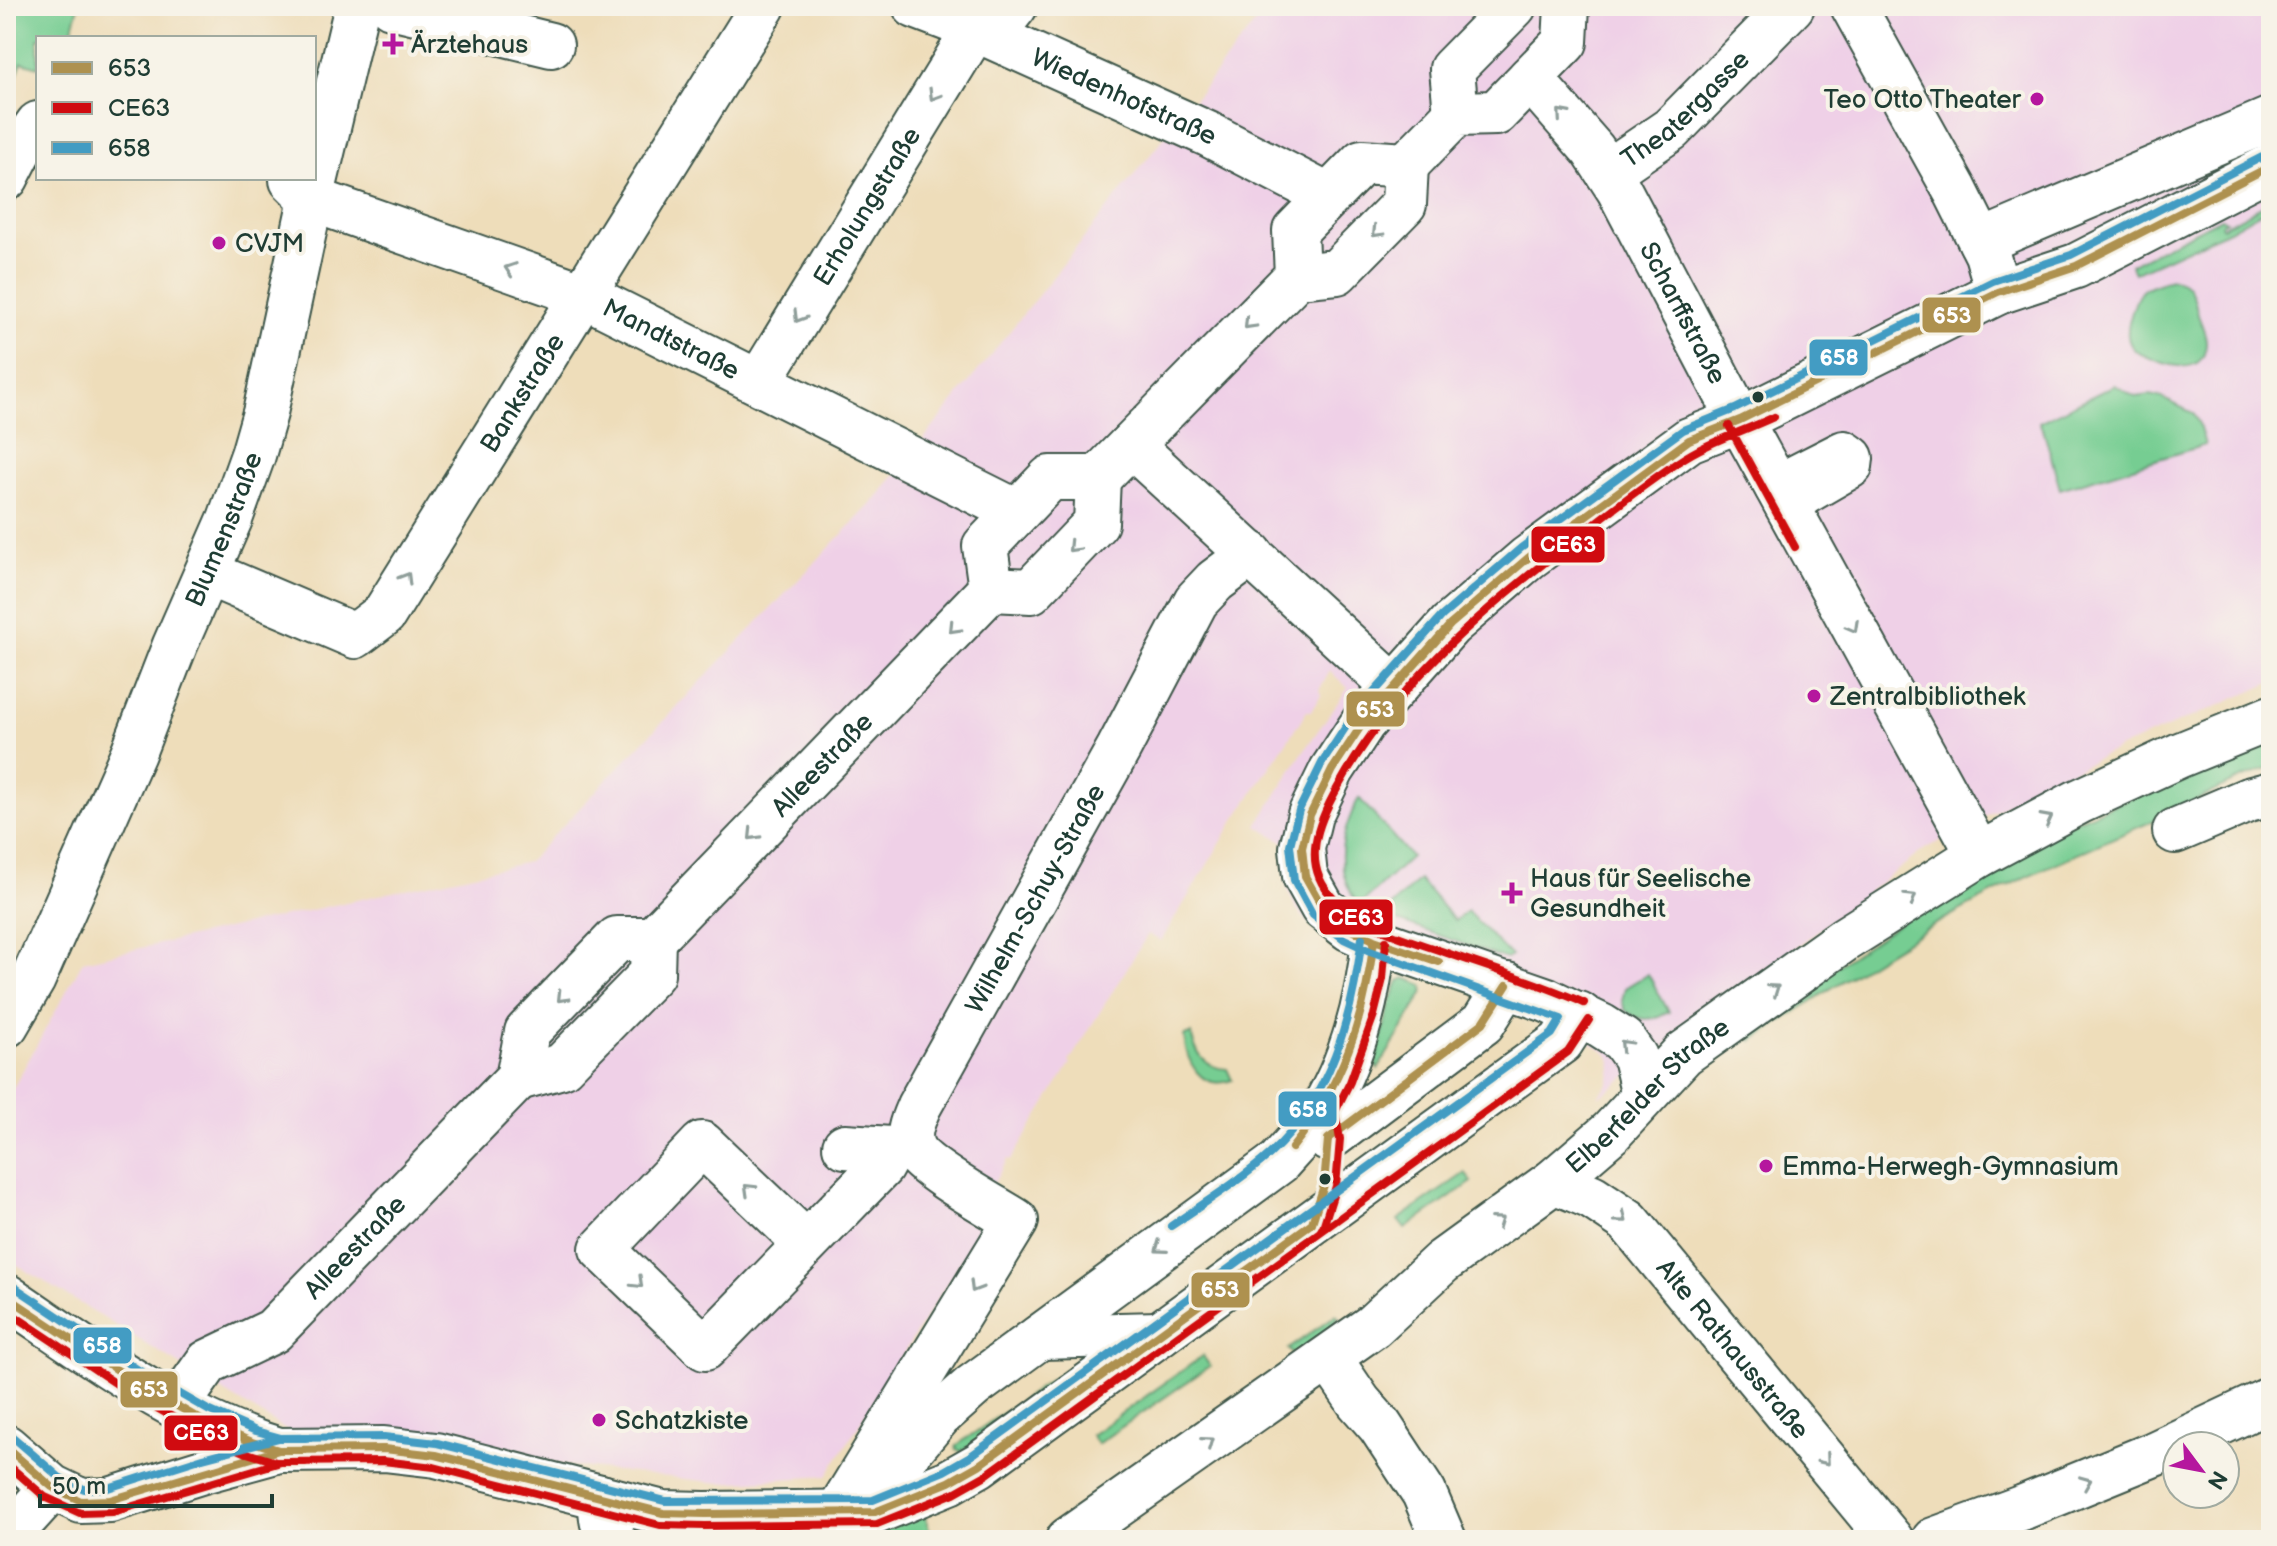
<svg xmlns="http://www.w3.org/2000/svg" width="2277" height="1546" font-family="'Balsamiq Sans',sans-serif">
<rect width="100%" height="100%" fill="#f7f3e8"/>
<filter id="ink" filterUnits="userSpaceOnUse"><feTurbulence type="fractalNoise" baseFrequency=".0125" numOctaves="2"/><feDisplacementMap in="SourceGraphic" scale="16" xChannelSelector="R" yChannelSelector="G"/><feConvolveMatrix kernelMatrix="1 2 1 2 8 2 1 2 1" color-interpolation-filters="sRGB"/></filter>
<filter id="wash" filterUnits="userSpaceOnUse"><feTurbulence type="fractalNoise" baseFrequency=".006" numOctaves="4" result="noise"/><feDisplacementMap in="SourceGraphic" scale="32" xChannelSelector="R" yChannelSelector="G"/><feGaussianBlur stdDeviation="1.8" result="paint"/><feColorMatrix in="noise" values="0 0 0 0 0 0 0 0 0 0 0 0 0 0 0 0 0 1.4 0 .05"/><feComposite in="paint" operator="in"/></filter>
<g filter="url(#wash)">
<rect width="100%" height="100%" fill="#eeddba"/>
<path fill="#efd0e7" d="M1269 6H2271V683L2106 754 2008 804 1925 849 1598 1098 1609 1082 1612 1068 1610 1058 1606 1052 1558 1025 1309 923 1296 909 1287 888 1284 866 1286 843 1257 826 1303 752 1348 688 1330 671 1319 690 1321 695 1311 711H1307L1232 824 1161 941 1148 934 1069 1062 1071 1063 1011 1160 1008 1159 973 1217 984 1224 827 1476 721 1483 291 1433 6 1258V1101L83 961 528 862 876 499Z"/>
<path fill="#76cd92" stroke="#4a8563" stroke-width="2" d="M6 6H79L70 38H38V67L22 62 6 102Z
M2271 201V206L2229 230 2134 273 2130 265 2221 218 2226 221 2221 224 2222 227Z
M2171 279C2178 280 2184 282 2188 286 2194 293 2196 306 2198 315 2201 324 2207 335 2206 344 2204 381 2160 363 2141 354 2121 344 2128 323 2134 306 2136 300 2138 294 2143 290 2150 284 2162 282 2171 279Z
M2115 385 2135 397 2149 395 2160 397 2193 413 2199 424 2205 445 2060 489 2045 435 2039 422Z
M2271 739V768C2230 780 2194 803 2155 820 2088 849 2021 877 1957 912 1886 951 1819 996 1752 1041L1745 1030 1927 904 2073 822Z
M1359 798 1411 857 1364 901C1355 901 1354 899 1350 891 1334 860 1344 826 1359 798Z
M1419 880 1455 921 1467 911 1511 956 1506 959 1395 920 1391 913 1390 907Z
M1648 974 1669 1012C1652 1020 1641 1023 1625 1010L1622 1001 1625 988Z
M1405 978 1423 985 1424 992 1378 1069 1375 1066 1390 1003 1399 981Z
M1191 1034C1196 1054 1205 1068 1227 1069L1232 1080C1201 1092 1186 1062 1184 1036Z
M1465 1173 1472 1182 1405 1229 1398 1220Z
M1336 1315 1339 1318 1316 1345 1297 1361 1288 1349Z
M1088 1354 1093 1358 961 1452 956 1450 957 1445Z
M1203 1356 1210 1366 1097 1444 1091 1435Z
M924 1513 929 1529 926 1540 883 1538 816 1540 815 1528Z
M802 1528V1540H676V1534Z"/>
</g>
<g filter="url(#ink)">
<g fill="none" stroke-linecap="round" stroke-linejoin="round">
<defs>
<g id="minor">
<path d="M391 6 551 45"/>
<path id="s1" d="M915 6 975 29 1208 134 1328 196"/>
<path d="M1853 6 1955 190 1987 254 1998 292"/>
<path id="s2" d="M1530 78 1593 150 1619 190 1740 420 1979 855"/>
<path d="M1456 114 1452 69 1514 6"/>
<path id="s3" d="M1608 172 1671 129 1792 6"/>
<path d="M6 178 23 145 38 124"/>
<path id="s4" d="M292 180 311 199 584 295 1017 512"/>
<path d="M1981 242 2271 119"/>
<path d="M1297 276 1337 272 1404 204 1406 165"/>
<path id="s5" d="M759 382 975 29 1003 21 1015 6"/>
<path d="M1131 445 1394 687"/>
<path d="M1777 487 1844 453 1851 458 1850 466 1786 503"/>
<path id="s6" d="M207 573 355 636 384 614 763 6"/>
<path d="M991 589 1031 591 1096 523 1098 478"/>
<path id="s7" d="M6 1025 33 979 133 753 175 645 230 519 253 455 265 413 311 199 357 6"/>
<path d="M518 1078 562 1066 652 974 653 939"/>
<path d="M1644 1095 1635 1057 1623 1040 1601 1026 1547 1000 1374 940 1350 929 1323 908 1305 876 1302 848 1310 815 1332 770 1363 723 1450 625 1528 558 1689 440 1740 420 1998 292 2076 266 2271 166"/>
<path d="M1328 1139 1483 1023 1507 985"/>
<path d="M845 1146 891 1149 912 1147"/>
<path id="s8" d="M1554 1181 1592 1197 1628 1221 1891 1540"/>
<path d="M806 1243 702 1144 602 1249 705 1348 881 1167 891 1149"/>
<path d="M6 1296C92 1354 178 1420 279 1450"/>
<path d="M1040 1337 1159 1334"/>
<path d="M1329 1358 1359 1402 1380 1426 1424 1493 1444 1540"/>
<path id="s9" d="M181 1400 208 1362 273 1331 518 1078 527 1032 617 939H653L991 589 985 546 1050 478H1098L1297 276 1295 231 1362 162 1406 165 1456 114 1496 113 1565 42 1567 6"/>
<path d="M6 1447 52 1487 81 1501 110 1500 206 1470 279 1450 384 1449 436 1455 663 1513 705 1514 875 1512 949 1482 979 1465 1561 1042 1579 1014"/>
<path d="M878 1488 939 1416 973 1386 1279 1162C1294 1145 1310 1129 1322 1110 1354 1058 1368 1000 1374 940"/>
<path d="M601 1497C601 1514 600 1528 614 1540"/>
<path id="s10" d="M838 1512 1016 1221C994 1207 924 1169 913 1149 906 1134 913 1120 919 1106L1119 748 1196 601 1215 581 1251 554"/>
<path d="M6 1531 24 1519 44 1497"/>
<path d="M1934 1540 2024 1507 2154 1454 2271 1399"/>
</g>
<g id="major">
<path d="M2175 831 2248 800 2271 794"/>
<path id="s11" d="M1068 1540 1373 1326 1442 1262 1554 1181 1611 1132 1683 1054 1845 939 1979 855 2078 802 2180 755 2271 718"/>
</g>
</defs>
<use href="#minor" stroke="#3e5548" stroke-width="48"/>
<use href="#major" stroke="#3e5548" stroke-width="48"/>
<use href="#minor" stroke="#fff" stroke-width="44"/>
<use href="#major" stroke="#fff" stroke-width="44"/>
<defs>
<path id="bus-1" d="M1439 962 1374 940 1350 929 1323 908 1305 876 1302 848 1310 815 1332 770 1363 723 1450 625 1528 558 1689 440 1740 420 1998 292 2076 266 2271 166
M1292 1148C1343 1084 1364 1021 1374 940
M6 1296 134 1381 203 1421 252 1442 279 1450H306
M6 1447 52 1487 81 1501 110 1500 279 1450 384 1449 436 1455 663 1513 705 1514 875 1512 949 1482 979 1465 1312 1223 1324 1185 1328 1139 1483 1023 1507 985"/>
<path id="bus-2" d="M1729 426 1795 547
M1584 1003C1539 983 1493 969 1447 953 1408 939 1362 929 1333 898 1300 864 1318 822 1338 787 1394 686 1481 611 1571 542 1606 514 1641 487 1678 462 1707 442 1742 432 1774 417
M1285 1257 1320 1232 1323 1227 1336 1186 1340 1139 1335 1112 1350 1082 1374 1015 1383 979 1386 941
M6 1310 127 1391 197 1431 247 1453 276 1462H306
M6 1463 45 1497 80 1513 113 1512 281 1462 383 1461 434 1467 660 1525 705 1526 877 1524 954 1493 986 1475 1568 1052 1589 1020"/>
<path id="bus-3" d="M1171 1226C1204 1203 1240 1181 1270 1154 1331 1098 1352 1018 1362 938
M13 1286 140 1371 208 1410 256 1431 281 1438H306
M14 1438 59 1477 84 1489 108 1488 203 1458 279 1438 384 1437 437 1443 665 1501 873 1500 944 1471 972 1455 1552 1034 1561 1019 1370 951 1344 939 1313 915 1294 880 1290 845 1299 810 1322 763 1353 716 1442 616 1521 548 1683 430 1735 409 1993 281 2071 255 2266 155"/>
</defs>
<use href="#bus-1" stroke="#f7f3e8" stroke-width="14"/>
<use href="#bus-2" stroke="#f7f3e8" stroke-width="14"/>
<use href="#bus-3" stroke="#f7f3e8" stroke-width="14"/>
<use href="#bus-1" stroke="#ae914f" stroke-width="8"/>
<use href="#bus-2" stroke="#d00b10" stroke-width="8"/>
<use href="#bus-3" stroke="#439cc3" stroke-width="8"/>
</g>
<defs><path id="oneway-chevron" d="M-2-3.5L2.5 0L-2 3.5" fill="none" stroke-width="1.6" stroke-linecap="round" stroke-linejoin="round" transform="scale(2)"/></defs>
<g stroke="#8f9e9a">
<use href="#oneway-chevron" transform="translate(934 95) rotate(121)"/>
<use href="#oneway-chevron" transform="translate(1562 114) rotate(-131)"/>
<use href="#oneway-chevron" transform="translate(1377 232) rotate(134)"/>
<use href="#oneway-chevron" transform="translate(510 269) rotate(-161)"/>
<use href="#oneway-chevron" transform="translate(799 317) rotate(121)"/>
<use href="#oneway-chevron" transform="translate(1249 324) rotate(134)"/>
<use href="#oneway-chevron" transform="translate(1073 547) rotate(134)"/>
<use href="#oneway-chevron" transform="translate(406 578) rotate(-59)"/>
<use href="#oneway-chevron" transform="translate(1853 627) rotate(61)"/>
<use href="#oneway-chevron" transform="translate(954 628) rotate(134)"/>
<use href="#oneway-chevron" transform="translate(2047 819) rotate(-28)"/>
<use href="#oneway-chevron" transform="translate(753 835) rotate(134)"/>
<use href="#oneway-chevron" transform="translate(1911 898) rotate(-32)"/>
<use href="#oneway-chevron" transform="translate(1774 989) rotate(-35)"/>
<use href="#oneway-chevron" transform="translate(562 997) rotate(134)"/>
<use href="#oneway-chevron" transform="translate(1625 1045) rotate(-134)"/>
<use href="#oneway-chevron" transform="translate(749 1189) rotate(-136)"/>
<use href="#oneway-chevron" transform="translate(1622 1218) rotate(39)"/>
<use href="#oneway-chevron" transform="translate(1498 1221) rotate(-35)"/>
<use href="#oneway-chevron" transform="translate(1160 1248) rotate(144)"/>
<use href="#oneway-chevron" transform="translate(638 1283) rotate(44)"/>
<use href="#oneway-chevron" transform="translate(975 1287) rotate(121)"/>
<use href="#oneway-chevron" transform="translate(1208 1442) rotate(-35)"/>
<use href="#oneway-chevron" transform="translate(1825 1460) rotate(50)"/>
<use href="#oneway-chevron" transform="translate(2086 1482) rotate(-22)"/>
</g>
</g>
<g fill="#b5179e" stroke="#f7f3e8" stroke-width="3">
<path d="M389 32h8v8h8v8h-8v8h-8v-8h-8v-8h8z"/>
<circle cx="2037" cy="99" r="8"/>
<circle cx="219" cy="243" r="8"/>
<circle cx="1814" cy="696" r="8"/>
<path d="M1508 881h8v8h8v8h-8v8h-8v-8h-8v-8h8z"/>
<circle cx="1766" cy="1166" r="8"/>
<circle cx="599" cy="1420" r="8"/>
</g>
<g fill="#1f3d34" stroke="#f7f3e8" stroke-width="3">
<circle cx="1758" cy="397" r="7"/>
<circle cx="1325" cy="1179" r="7"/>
</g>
<g text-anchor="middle" stroke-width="8" stroke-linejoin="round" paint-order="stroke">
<g font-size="26" fill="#1f3d34" stroke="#f7f3e8" text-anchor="start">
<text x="411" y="53">Ärztehaus</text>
<text x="2021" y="108" text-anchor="end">Teo Otto Theater</text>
<text x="235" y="252">CVJM</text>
<text x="1830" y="705">Zentralbibliothek</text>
<text x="1530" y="887">Haus für Seelische<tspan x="1530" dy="30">Gesundheit</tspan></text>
<text x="1782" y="1175">Emma-Herwegh-Gymnasium</text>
<text x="615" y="1429">Schatzkiste</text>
</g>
<g font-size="26" fill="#1f3d34" stroke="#f7f3e8">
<text dy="9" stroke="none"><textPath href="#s1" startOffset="228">Wiedenhofstraße</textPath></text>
<text dy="9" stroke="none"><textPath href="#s3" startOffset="100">Theatergasse</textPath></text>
<text dy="9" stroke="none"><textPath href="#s5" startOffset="206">Erholungstraße</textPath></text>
<text dy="9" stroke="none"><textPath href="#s2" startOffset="282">Scharffstraße</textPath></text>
<text dy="9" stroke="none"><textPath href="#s4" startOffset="414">Mandtstraße</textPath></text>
<text dy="9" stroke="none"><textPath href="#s6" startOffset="458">Bankstraße</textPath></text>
<text dy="9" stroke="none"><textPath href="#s7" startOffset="542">Blumenstraße</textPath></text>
<text dy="9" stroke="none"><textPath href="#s9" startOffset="926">Alleestraße</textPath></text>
<text dy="9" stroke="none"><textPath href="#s10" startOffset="750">Wilhelm-Schuy-Straße</textPath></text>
<text dy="9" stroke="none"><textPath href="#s11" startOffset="732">Elberfelder Straße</textPath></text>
<text dy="9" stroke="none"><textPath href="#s9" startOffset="236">Alleestraße</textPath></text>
<text dy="9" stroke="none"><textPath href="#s8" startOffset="250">Alte Rathausstraße</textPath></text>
</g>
</g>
<g stroke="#f7f3e8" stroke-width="3">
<rect x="1921" y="296" width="61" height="38" rx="8" fill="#ae914f"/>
<rect x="1808" y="338" width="61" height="39" rx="8" fill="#439cc3"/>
<rect x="1530" y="525" width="76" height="39" rx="8" fill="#d00b10"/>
<rect x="1345" y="690" width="61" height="38" rx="8" fill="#ae914f"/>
<rect x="1318" y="898" width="76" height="38" rx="8" fill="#d00b10"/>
<rect x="1277" y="1090" width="61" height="38" rx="8" fill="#439cc3"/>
<rect x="1190" y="1271" width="61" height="38" rx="8" fill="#ae914f"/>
<rect x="72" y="1326" width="61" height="39" rx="8" fill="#439cc3"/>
<rect x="119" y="1370" width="60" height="39" rx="8" fill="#ae914f"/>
<rect x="163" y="1414" width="76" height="38" rx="8" fill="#d00b10"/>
</g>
<g font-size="22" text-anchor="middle" font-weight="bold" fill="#fff">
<text x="1952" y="323">653</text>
<text x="1839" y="365">658</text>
<text x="1568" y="552">CE63</text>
<text x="1375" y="717">653</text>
<text x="1356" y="925">CE63</text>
<text x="1308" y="1117">658</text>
<text x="1220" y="1297">653</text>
<text x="102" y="1353">658</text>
<text x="149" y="1397">653</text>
<text x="201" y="1440">CE63</text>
</g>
<rect width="2277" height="1546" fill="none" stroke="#f7f3e8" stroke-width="32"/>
<rect x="36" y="36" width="280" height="144" fill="#f7f3e8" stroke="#a1aaa0" stroke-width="2"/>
<rect x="52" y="62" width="40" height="12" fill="#ae914f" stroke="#a1aaa0" stroke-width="2"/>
<text x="108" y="76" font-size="24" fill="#1f3d34">653</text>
<rect x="52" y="102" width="40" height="12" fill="#d00b10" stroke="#a1aaa0" stroke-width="2"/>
<text x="108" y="116" font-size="24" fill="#1f3d34">CE63</text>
<rect x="52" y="142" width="40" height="12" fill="#439cc3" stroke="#a1aaa0" stroke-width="2"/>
<text x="108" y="156" font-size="24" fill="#1f3d34">658</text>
<g transform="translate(2201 1470) rotate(122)"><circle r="38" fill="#f7f3e8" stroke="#a1aaa0" stroke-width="2"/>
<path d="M0-6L14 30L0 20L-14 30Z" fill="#b5179e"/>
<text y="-12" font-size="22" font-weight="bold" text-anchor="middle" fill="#1f3d34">N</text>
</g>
<path d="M40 1494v12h232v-12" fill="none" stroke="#1f3d34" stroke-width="4"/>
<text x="52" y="1494" font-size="24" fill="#1f3d34" stroke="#f7f3e8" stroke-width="6" paint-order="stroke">50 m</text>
</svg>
